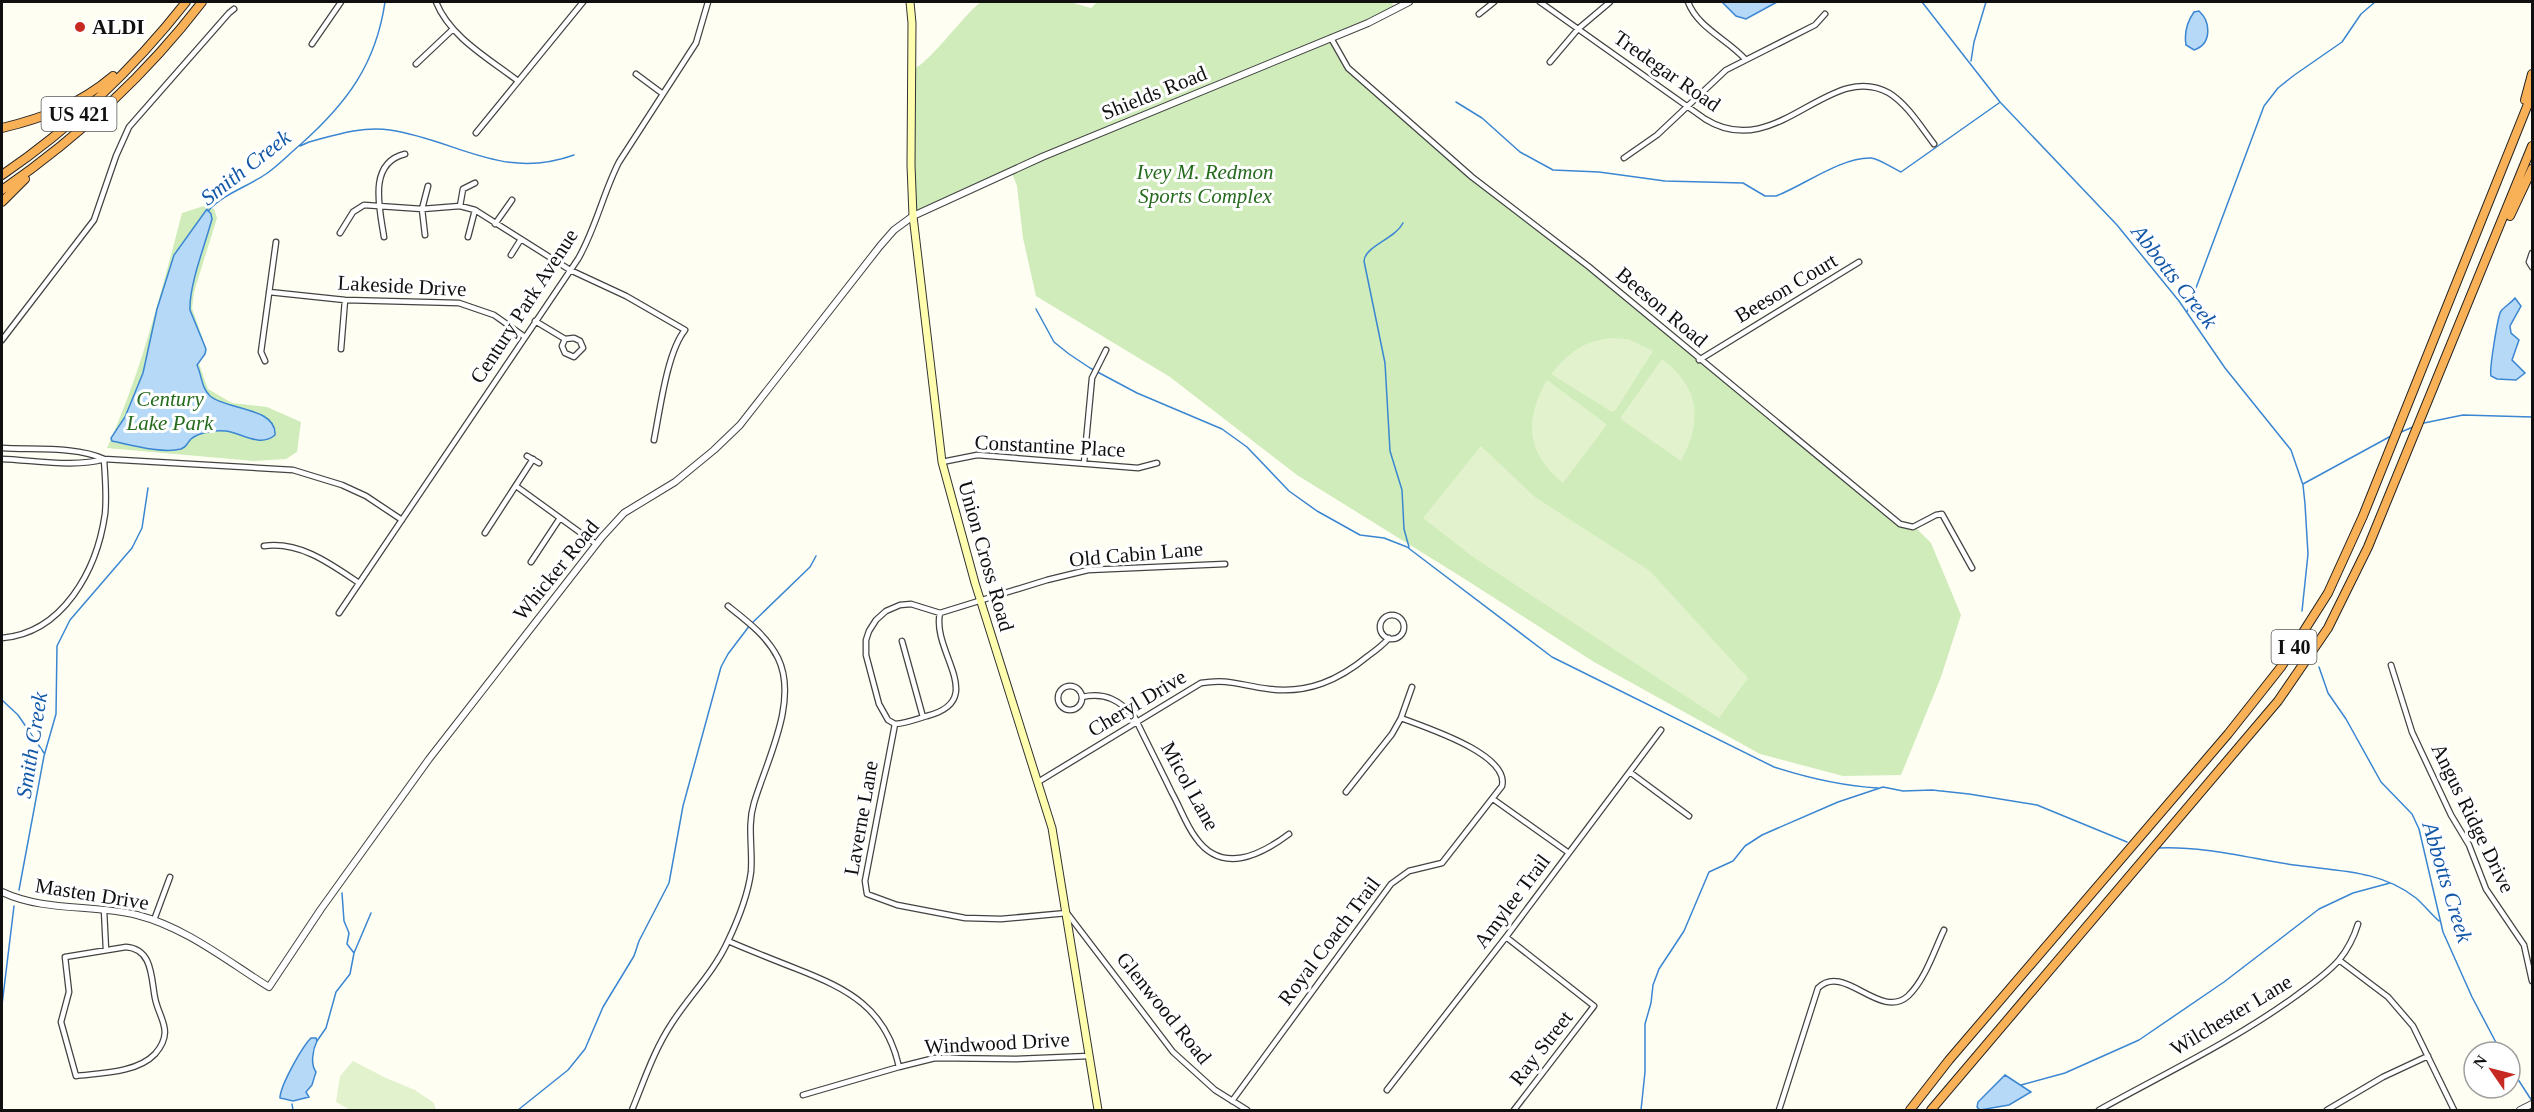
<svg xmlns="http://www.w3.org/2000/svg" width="2534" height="1112" font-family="'Times New Roman',serif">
<rect width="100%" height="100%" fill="#fffef3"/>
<path fill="#cfecba" d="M981 2H1070L1091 8 1097 2H1391L1397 9 1331 38 1348 68 1472 177 1588 266 1900 524 1915 527 1931 543 1961 615 1941 677 1901 775 1843 776 1760 754 1594 662 1460 576 1297 475 1170 377 1036 296 1023 238 1017 186 1011 171 913 216 912 69C926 68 964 14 981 2Z
M204 206 214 209 217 218 194 292 192 308 206 348 199 364 208 389 232 403 267 407 301 422 297 452 286 459 254 461 107 448C141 373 161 293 182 213Z"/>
<path fill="#e2f2cd" d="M1613 338 1628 339 1653 351 1615 411 1612 412 1551 374C1569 352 1585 340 1613 338Z
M1662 359C1700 388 1703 420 1681 461L1622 420 1621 417Z
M1547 380 1605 423 1606 426 1563 483C1526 453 1524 420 1547 380Z
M1481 446 1535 497 1650 571 1748 678 1719 718 1473 557 1423 518Z
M353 1061 386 1078 415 1090 434 1103 436 1110H350L336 1102 340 1076Z"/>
<path fill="#b6d9f8" stroke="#3a86d2" stroke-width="1.5" d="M1722 2H1777L1746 19 1736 16Z
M2199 11C2211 22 2212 44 2194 50L2186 45C2184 33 2187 22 2194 12Z
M207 209 211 214 212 219C205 245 189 285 190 310L206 349 205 354 197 365C202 376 201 387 210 396 226 410 277 407 275 435 260 448 242 433 226 431 216 430 199 432 191 439 187 443 187 447 181 449 163 454 131 445 112 441L111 438 125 417 143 373 157 309 174 255Z
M2515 298 2521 306 2510 326 2511 333 2519 340 2512 360 2525 373 2516 380 2497 379 2491 376C2489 370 2498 315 2501 311 2505 306 2511 303 2515 298Z
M311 1038H316L317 1041C313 1049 310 1064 316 1072L312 1085 306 1092 309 1097 293 1101 280 1098C280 1086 302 1047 311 1038Z
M2005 1075 2031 1092 2009 1105 1980 1110 1977 1107 1978 1102Z"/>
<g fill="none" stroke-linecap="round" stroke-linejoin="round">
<path stroke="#3a86d2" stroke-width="1.5" d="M1922 2 2000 102 2117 225 2179 301 2225 368 2291 450 2303 485 2305 504 2308 554 2302 611
M1971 61 1974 42 1986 2
M1456 102 1482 118 1520 152 1553 170 1599 172 1665 181 1743 183 1765 196H1776C1803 186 1841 157 1871 158 1880 159 1892 168 1901 172L1999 103
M300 146 309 142C335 135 362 126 390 130 457 140 502 181 574 155
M208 211C223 194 247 187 266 174 279 165 289 154 301 144 347 103 376 64 385 2
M1403 223C1395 239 1365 246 1364 261L1385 363 1390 451 1402 490 1404 529 1409 547
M1036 309 1054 342 1069 354 1090 368 1137 393 1222 429 1247 447 1289 491 1317 511 1360 535 1384 538 1407 547 1552 657 1774 767C1808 778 1842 786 1878 788
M2187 312 2264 106 2278 88 2293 76 2342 42 2361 14 2375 2
M2424 423 2463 415 2532 417
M2401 432 2413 427
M2303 484 2391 436
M2319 667 2328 693 2346 719 2381 782 2412 814 2419 829 2443 932 2472 997 2501 1052
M2 700 18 715 44 753
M2158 848C2205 846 2248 858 2294 865 2337 871 2381 870 2416 898 2424 905 2431 914 2439 921
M19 890 44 756 56 714 57 646 70 620 132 548 142 528 148 488
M354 953 371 913
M2 1005 14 906
M317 1041 326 1028 336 992 350 974 354 953 347 944 349 933 344 921 342 893
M2510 1067 2532 1101
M2021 1085 2065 1073 2139 1040 2224 982 2319 909 2353 893 2390 883
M292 1104 293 1110
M518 1110 568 1070 585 1049 603 1007 634 956 639 941 669 883 683 806 721 667 728 654 750 625 810 567 816 556
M1641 1110 1645 1072V1024L1651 1003 1653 985 1659 969 1684 931 1709 872 1733 861 1745 846 1762 835 1838 802 1883 787 1903 791 1932 790 1969 794 2037 805 2127 842"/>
<defs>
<path id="minor" d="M436 2C450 37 488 58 518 81
M1540 2 1705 119C1777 164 1829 59 1889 93 1907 104 1921 127 1934 144
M1688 2C1698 28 1727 39 1745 59
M1479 14 1494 2
M1331 38 1348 68 1472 177 1588 266 1900 524 1913 527 1936 515 1942 514 1972 568
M312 44 341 2
M1550 62 1578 29 1610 2
M416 64 452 30
M636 74 663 94
M476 133 583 2
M1624 158 1657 135 1726 70 1815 25 1825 14
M460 206 463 189 475 183
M495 224 512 200
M340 233 353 212 364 205 422 209 460 206 475 210 570 270 626 296 685 330C667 352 660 410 654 440
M425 235 422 209 428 186
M384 237C380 210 367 163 405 154
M468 237 475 210
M2532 253 2529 262 2532 267
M511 255 521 239
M269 292 345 300 459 303 494 315 525 337
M535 321 565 339 574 338 580 341 583 348 574 357 565 353 562 346 565 339
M2 340 94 220 116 156 129 127 229 13 234 9
M341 349 345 300
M1699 360 1859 262
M265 361 261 352 276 242
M2 448C32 450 77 446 104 459
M527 456 539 463
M2 459C32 460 76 468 104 459L293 470 342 485 366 496 402 520
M942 462 977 455 1138 468 1157 463
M1084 463 1092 378 1106 350
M516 486 596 544
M485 533 533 459
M264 546C300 541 331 564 359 583
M531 562 560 518
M339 613 578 259C596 228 603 193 619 162L696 43 708 2
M940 613C931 652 989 700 927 716 917 719 907 723 895 724L888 720 879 704 866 655V640L869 631 876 620 886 611 900 605 911 604 940 613 1047 580 1088 570 1225 564
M1380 627a12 12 0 1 1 24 0a12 12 0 1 1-24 0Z
M2 638C63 633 97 570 105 514 107 496 105 477 104 459
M902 641 923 717
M2391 665 2412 732 2451 815 2469 845 2486 889 2524 945 2532 981
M1058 698a12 12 0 1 1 24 0a12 12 0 1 1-24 0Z
M1082 697C1105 692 1120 700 1135 718 1147 743 1160 768 1172 793 1180 807 1186 825 1196 838 1222 875 1261 855 1289 834
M895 724 865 881 867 894 897 905 965 918 1001 919 1067 913 1173 1052 1215 1090 1247 1110
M1631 773 1689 816
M1038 782 1201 683C1229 678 1242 686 1269 689 1308 694 1339 680 1368 656 1375 651 1383 645 1389 638
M1346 792 1392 734 1401 718 1412 687
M1493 799 1569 853
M104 910 106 950
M154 920 170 877
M1506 937 1594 1006 1514 1110
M728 941C751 951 774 960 797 969 848 989 886 1008 899 1067
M126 947C153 949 151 978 155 998 159 1019 175 1031 155 1054 137 1073 100 1073 76 1076L61 1022 69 992 65 957Z
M2339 960 2388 997 2413 1026 2454 1110
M1387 1090 1506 937 1661 730
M803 1095 899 1067 935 1058 1015 1059 1089 1056
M1232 1101 1391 884 1409 871 1442 863 1502 786C1510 754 1424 727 1401 718
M632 1110C644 1081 654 1050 672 1023 690 995 714 972 728 941 738 920 748 894 751 872 753 849 747 826 754 803 766 762 799 701 778 658 767 636 747 621 728 606
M1779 1110 1818 988C1844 962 1880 1021 1908 996 1925 980 1934 951 1944 930
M2099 1110C2164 1074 2233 1041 2293 998 2309 986 2326 975 2339 960 2348 949 2354 937 2358 924
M2327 1110 2383 1077 2428 1056"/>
<path id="tertiary" d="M2 892C45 912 92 904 137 915 185 927 227 961 269 987L321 909 429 759 602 537 624 513 675 482 714 450 740 425 880 246 894 230 913 216 1042 157 1368 23 1409 2
M2520 1110 2532 1104"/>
<path id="secondary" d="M910 2 912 23 911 165 913 216 942 462 975 583 1052 828 1098 1110"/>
<path id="motorway" d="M2525 100 2532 74
M2 128C44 118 80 104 113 76
M2 175C71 128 134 68 186 2
M2 190C77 138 146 75 202 2
M2 202 25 179
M2510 216 2532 169
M1910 1110 1949 1060 2228 734 2281 667 2328 593 2363 516 2532 94
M1931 1110 2278 701 2328 628 2368 547 2532 146"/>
</defs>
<use href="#minor" stroke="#434343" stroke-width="7"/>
<use href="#tertiary" stroke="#434343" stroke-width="8"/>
<use href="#secondary" stroke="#323232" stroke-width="9"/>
<use href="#motorway" stroke="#212121" stroke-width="10"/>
<use href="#minor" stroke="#fff" stroke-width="4.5"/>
<use href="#tertiary" stroke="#fff" stroke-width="6"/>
<use href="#secondary" stroke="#fffeae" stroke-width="7"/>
<use href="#motorway" stroke="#f9b157" stroke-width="8"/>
</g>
<circle fill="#c62a22" stroke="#fff" stroke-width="2" cx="80" cy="27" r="6"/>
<g text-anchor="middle" stroke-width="6" stroke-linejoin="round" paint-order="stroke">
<g fill="#fff" stroke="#585858" stroke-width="1.5">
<rect x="41.5" y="97" width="75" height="34" rx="4.5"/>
<rect x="2271.5" y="630" width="45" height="34" rx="4.5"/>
</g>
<g font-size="20" font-weight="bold" fill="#101010">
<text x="79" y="121">US 421</text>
<text x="2294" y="654">I 40</text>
</g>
<g font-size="21" font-weight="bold" fill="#101010" stroke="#fff" text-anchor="start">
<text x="92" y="34">ALDI</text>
</g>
<g font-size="21" fill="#101010" stroke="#fff">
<text transform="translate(1667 71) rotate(35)" y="7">Tredegar Road</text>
<text transform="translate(1154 93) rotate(-22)" y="7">Shields Road</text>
<text transform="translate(402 286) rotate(3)" y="7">Lakeside Drive</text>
<text transform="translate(1786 288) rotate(-31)" y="7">Beeson Court</text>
<text transform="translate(524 306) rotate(-57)" y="7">Century Park Avenue</text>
<text transform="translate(1662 307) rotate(40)" y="7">Beeson Road</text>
<text transform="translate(1050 446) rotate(3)" y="7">Constantine Place</text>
<text transform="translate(1136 554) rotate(-5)" y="7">Old Cabin Lane</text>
<text transform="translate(986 556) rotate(74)" y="7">Union Cross Road</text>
<text transform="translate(556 570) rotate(-51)" y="7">Whicker Road</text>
<text transform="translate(1137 703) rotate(-31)" y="7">Cheryl Drive</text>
<text transform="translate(1190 786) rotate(61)" y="7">Micol Lane</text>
<text transform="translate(861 818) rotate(-80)" y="7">Laverne Lane</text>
<text transform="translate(2473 818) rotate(64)" y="7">Angus Ridge Drive</text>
<text transform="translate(92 894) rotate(9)" y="7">Masten Drive</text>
<text transform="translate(1512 901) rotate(-53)" y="7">Amylee Trail</text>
<text transform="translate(1329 941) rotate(-53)" y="7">Royal Coach Trail</text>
<text transform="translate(1164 1008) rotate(51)" y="7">Glenwood Road</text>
<text transform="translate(2231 1015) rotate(-31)" y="7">Wilchester Lane</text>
<text transform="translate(997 1043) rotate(-3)" y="7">Windwood Drive</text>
<text transform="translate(1541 1048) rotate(-52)" y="7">Ray Street</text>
</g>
<g font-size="21" font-style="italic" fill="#256b1d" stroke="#fff">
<text x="1205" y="179">Ivey M. Redmon<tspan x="1205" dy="24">Sports Complex</tspan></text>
<text x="170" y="406">Century<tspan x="170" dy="24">Lake Park</tspan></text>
</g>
<g font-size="22" font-style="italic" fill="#1358a8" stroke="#fff">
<text transform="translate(245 167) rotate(-38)" y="8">Smith Creek</text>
<text transform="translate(2175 276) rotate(52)" y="8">Abbotts Creek</text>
<text transform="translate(31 745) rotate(-81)" y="8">Smith Creek</text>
<text transform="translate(2448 882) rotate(73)" y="8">Abbotts Creek</text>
</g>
</g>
<rect width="2534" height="1112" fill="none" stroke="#101010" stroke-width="6"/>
<g transform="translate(2492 1070) rotate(305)"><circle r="28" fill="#ffffff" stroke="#9f9f9f" stroke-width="1.5"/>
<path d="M0-4.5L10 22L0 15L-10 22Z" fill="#c62a22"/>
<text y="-9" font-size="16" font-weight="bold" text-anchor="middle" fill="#101010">N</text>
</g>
</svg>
